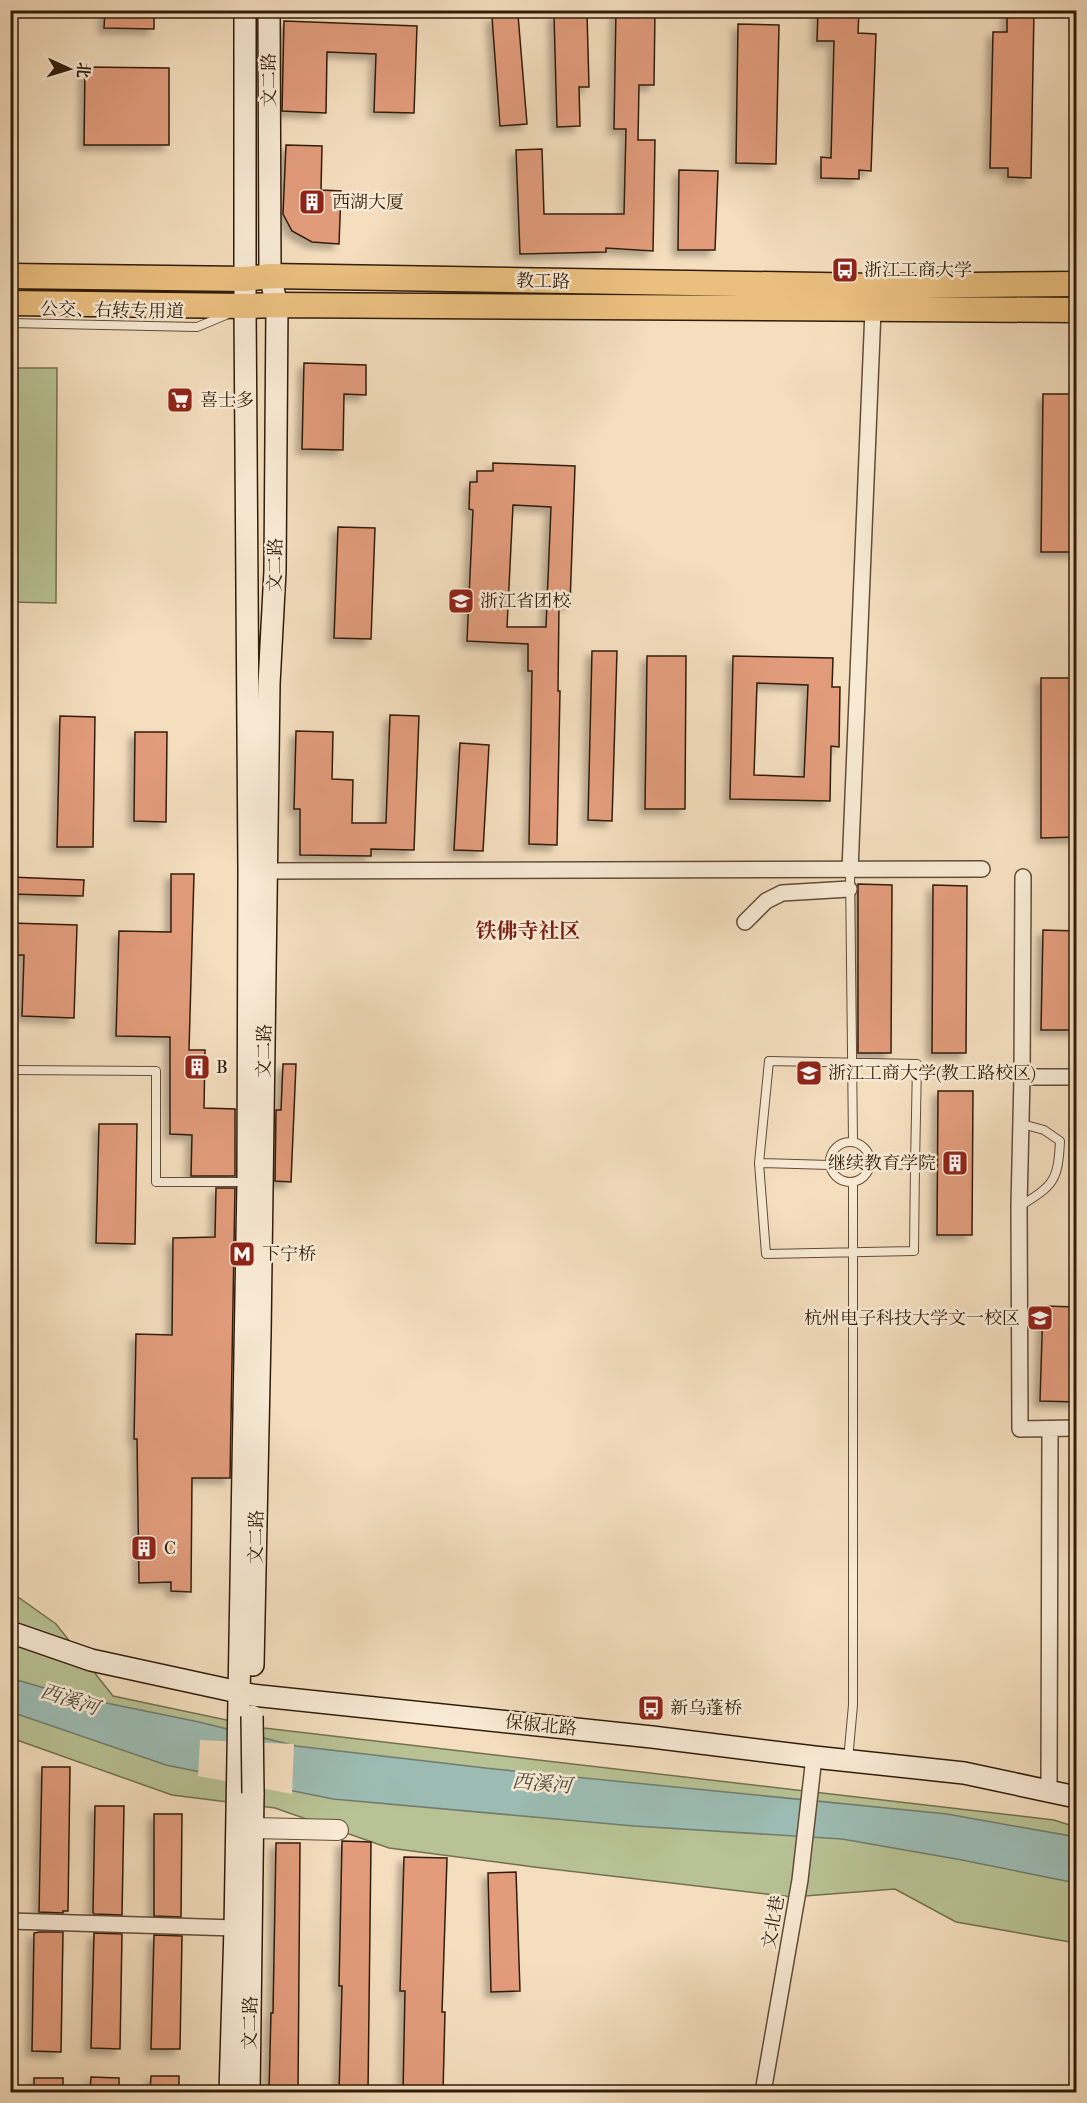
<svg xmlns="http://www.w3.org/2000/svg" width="1087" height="2103" font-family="'IM FELL French Canon','Noto Serif SC',serif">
<defs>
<filter id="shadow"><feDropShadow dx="-5.5" dy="5.5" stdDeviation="3" flood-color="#0004"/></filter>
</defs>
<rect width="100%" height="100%" fill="#f4debe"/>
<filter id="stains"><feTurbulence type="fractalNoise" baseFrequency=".00333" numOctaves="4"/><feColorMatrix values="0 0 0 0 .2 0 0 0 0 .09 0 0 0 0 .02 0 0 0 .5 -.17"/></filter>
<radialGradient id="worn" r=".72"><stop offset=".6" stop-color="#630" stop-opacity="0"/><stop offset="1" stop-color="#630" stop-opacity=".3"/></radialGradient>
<path fill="#b8c294" stroke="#74704f" stroke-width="1.5" d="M11 368H57L56 603 11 602Z
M11 1592 56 1624 113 1696 264 1728 1054 1820 1076 1827V1943L956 1922 895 1889 792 1897 534 1867 389 1848 275 1808 172 1795 11 1738Z"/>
<path fill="#9cbcb3" stroke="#717c6f" stroke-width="1.5" d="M10 1678 72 1696 199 1722 296 1746 494 1769 947 1814 1076 1837V1883L962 1860 842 1839 634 1826 333 1799 166 1765 11 1712Z"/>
<path fill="#f4debe" d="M200 1740 294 1744 292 1794 198 1776Z"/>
<path fill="#e29c7b" stroke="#311d0a" stroke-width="1.5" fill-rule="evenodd" filter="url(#shadow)" d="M105 10H154V29L104 28Z
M616 10 655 11 654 85H639L638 140H655L653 251 606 248V252L520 254 516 150 542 149 544 214H624L626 129H614Z
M818 10H859L858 33 876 34 871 171 859 170V179L821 178V157L831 158 834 41H817Z
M1007 10H1034L1031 178 1008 177V168H990L993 32H1007Z
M587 13 589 87H579L580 126 557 127 554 14Z
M518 15 527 124 500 126 492 17Z
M284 21 417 26 414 113 374 112 376 54 327 52 326 113 282 111Z
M738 24 779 25 776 164 736 163Z
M85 67 169 68V145H84Z
M286 145 322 146 321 190 341 191 339 244 312 242 292 231 283 214Z
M679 170 718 171 715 250H678Z
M304 363 366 365V395L344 394 343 450 302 449Z
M1043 394H1077V552H1041Z
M493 463 575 466 570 604H559L558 691H560L557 845 529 844 532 671H528V644L467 641 473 510 469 509 470 482H477V471H493ZM513 505 551 507 546 627H507Z
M338 527 375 528 371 639 334 638Z
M592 651H617L612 821 588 820Z
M647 656H686L685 809H645Z
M733 656 833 658 832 687H840L839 747 831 746 830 801 730 799ZM757 683 808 685 804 777 754 775Z
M1041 678H1077V837L1041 838Z
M390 715 419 716 414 850 371 849V856L300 855V809H294L296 731 333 732 332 779 353 780 352 823H386Z
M60 716 95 717 93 847H57Z
M135 732H167L166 822 134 821Z
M460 743 489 745 483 851 454 850Z
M171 874H194L189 1050H205L204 1108 235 1109V1176H191L192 1135 170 1134V1037L116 1036 119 931 171 932Z
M10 877 84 880 83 896 10 894Z
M858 884 892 885 891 1053H858Z
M933 885 967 886 966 1053H932Z
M10 923 77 925 74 1018 22 1016 24 955H10Z
M1043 930 1077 931V1030H1041Z
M283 1064H296L291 1182 275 1181 276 1110H281Z
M938 1091H973L972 1235H937Z
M99 1124H137L135 1244 96 1243Z
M216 1188H235L230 1478H192L191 1592 171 1591V1582L139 1583 137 1439H134L136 1334 172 1335 173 1238 215 1237Z
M1043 1306 1077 1307V1402L1040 1401Z
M42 1767H70L68 1911H63V1913L39 1912Z
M95 1806H124L122 1915 94 1914 93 1912Z
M154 1814H182L181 1917 154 1916Z
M342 1841 371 1842 368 2092H339L342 1986H339Z
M276 1843H300L298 2092H269L271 2013H273Z
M404 1857 447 1858 442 2012H445L443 2092H403L405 1991H400Z
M516 1872 520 1991 491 1992 488 1873Z
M39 1932H63L61 2052 32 2051 34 1933Z
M94 1933 122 1934 120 2049 91 2048Z
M154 1935 182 1936 180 2049H151Z
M151 2076H179V2092H150Z
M91 2077 119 2078V2092H90Z
M34 2078H63V2092H34Z"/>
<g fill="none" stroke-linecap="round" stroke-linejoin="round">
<defs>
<path id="service" d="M10 323 197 327 226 315
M850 870 853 1142
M10 1070 156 1071V1182H246
M830 1162a20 20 0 1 1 40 0a20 20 0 1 1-40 0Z
M759 1163 769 1061 917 1064 915 1165 871 1164
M830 1165 759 1163 766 1254 914 1251 915 1165
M1020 1206C1054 1185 1058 1181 1060 1141L1044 1130 1022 1124
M848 1760 853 1705V1183"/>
<path id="minor" d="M850 870 873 310
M258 871 982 869
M1023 877 1022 1077 1019 1206 1020 1429 1076 1428
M745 922 766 901 782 893 849 889
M1022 1077H1076
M1049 1790 1050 1429
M10 1921 235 1928
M763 2092 800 1880 814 1757"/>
<path id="tertiary" d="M254 1828 338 1830"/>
<path id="secondary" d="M10 1632 91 1660 252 1695 652 1737 814 1757 964 1773 1076 1797
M253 1665 260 1333 269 684 275 571 277 305 270 276 269 10
M230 2092 235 1928 248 1182 249 871 245 306V10
M249 2092 253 1793"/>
<path id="primary" d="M10 276 246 279 270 276 877 286 1076 284
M10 303 245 306 277 305 1076 310"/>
</defs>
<use href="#service" stroke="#624d37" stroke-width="10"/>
<use href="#minor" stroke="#624d37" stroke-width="18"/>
<use href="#tertiary" stroke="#624d37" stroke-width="22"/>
<use href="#secondary" stroke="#311d0a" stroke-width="24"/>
<use href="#primary" stroke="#311d0a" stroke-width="27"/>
<use href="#service" stroke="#f8ead5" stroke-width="8"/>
<use href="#minor" stroke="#f8ead5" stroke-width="15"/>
<use href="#tertiary" stroke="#f8ead5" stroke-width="20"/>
<use href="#secondary" stroke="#f8ead5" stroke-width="21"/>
<use href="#primary" stroke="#eabf7f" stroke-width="24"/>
<defs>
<path id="secondary-bridge" d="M252 1716 253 1793"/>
</defs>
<use href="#secondary-bridge" stroke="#311d0a" stroke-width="24" stroke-linecap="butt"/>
<use href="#secondary-bridge" stroke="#f8ead5" stroke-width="21"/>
</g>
<defs>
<symbol id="building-square" viewBox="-11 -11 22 22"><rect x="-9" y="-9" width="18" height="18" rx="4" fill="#8f2418" stroke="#f8ead5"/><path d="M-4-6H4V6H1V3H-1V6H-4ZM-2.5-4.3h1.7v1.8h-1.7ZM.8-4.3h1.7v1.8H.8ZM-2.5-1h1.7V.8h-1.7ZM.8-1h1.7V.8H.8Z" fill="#fff"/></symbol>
<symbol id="bus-square" viewBox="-11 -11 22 22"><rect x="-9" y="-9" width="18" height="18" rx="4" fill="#8f2418" stroke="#f8ead5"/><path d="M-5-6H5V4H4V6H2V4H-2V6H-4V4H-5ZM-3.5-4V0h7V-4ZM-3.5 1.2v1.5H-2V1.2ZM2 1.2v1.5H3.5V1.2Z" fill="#fff"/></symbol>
<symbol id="supermarket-square" viewBox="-11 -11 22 22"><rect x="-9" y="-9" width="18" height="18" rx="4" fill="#8f2418" stroke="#f8ead5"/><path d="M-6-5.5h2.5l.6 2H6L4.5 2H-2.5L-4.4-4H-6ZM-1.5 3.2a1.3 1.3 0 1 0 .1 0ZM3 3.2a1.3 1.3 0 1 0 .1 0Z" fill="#fff"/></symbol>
<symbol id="school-square" viewBox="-11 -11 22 22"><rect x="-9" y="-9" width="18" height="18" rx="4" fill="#8f2418" stroke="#f8ead5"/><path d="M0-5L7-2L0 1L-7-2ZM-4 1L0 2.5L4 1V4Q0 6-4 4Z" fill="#fff"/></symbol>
<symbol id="university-square" viewBox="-11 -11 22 22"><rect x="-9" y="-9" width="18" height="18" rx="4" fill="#8f2418" stroke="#f8ead5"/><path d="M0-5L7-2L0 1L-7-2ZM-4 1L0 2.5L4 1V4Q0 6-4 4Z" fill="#fff"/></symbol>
<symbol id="metro-square" viewBox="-11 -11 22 22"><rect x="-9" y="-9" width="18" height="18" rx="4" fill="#8f2418" stroke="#f8ead5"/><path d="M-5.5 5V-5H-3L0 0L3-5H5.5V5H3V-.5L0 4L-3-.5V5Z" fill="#fff"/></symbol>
</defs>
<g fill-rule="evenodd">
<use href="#building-square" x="297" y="187" width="30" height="30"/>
<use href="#bus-square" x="830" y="255" width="30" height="30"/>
<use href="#supermarket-square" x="165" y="385" width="30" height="30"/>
<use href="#school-square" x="446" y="586" width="30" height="30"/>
<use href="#building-square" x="182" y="1052" width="30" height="30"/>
<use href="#university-square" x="794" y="1058" width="30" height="30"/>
<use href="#building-square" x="940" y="1148" width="30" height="30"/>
<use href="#metro-square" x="227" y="1239" width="30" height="30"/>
<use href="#university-square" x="1025" y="1303" width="30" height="30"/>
<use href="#building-square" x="129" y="1533" width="30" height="30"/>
<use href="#bus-square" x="636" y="1693" width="30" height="30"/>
</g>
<g text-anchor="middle" stroke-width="5" stroke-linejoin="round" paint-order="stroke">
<g font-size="18" fill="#311d0a" stroke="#f8ead5">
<text transform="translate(269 80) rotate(-90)" y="6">文二路</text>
<text transform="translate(543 281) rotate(1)" y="6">教工路</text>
<text transform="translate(112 310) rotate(1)" y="6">公交、右转专用道</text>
<text transform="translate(275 565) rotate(-89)" y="6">文二路</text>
<text transform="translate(264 1051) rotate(-89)" y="6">文二路</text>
<text transform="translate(256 1537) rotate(-89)" y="6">文二路</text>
<text transform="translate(541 1725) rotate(6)" y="6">保俶北路</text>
<text transform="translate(773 1922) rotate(-80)" y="6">文北巷</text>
<text transform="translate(250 2023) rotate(-89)" y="6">文二路</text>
</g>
<g font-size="18" fill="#311d0a" stroke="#f8ead5" text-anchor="start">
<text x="332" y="208">西湖大厦</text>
<text x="864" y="276">浙江工商大学</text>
<text x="200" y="406">喜士多</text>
<text x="480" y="607">浙江省团校</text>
<text x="216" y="1073">B</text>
<text x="828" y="1079">浙江工商大学(教工路校区)</text>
<text x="936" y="1169" text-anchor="end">继续教育学院</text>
<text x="262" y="1260">下宁桥</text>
<text x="1020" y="1324" text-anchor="end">杭州电子科技大学文一校区</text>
<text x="164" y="1554">C</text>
<text x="670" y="1714">新乌蓬桥</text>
</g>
<g font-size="20" font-style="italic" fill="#514d3d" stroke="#f8ead5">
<text transform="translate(70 1699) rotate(18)" y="7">西溪河</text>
<text transform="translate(542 1783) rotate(5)" y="7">西溪河</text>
</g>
<g font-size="21" font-weight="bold" fill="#7a1f14" stroke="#f8ead5">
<text x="528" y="938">铁佛寺社区</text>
</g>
</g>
<rect width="1087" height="2103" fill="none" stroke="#f4debe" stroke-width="36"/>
<rect x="12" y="12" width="1063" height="2079" fill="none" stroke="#311d0a" stroke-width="3"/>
<rect x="18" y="18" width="1051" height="2067" fill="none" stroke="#311d0a" stroke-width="1.5"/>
<g transform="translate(69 69) rotate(94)" stroke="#f8ead5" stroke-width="4.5" paint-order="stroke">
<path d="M0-4.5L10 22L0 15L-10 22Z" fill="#311d0a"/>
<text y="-9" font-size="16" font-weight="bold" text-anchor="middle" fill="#311d0a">北</text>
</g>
<rect width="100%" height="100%" filter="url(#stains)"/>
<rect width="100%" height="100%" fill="url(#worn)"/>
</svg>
